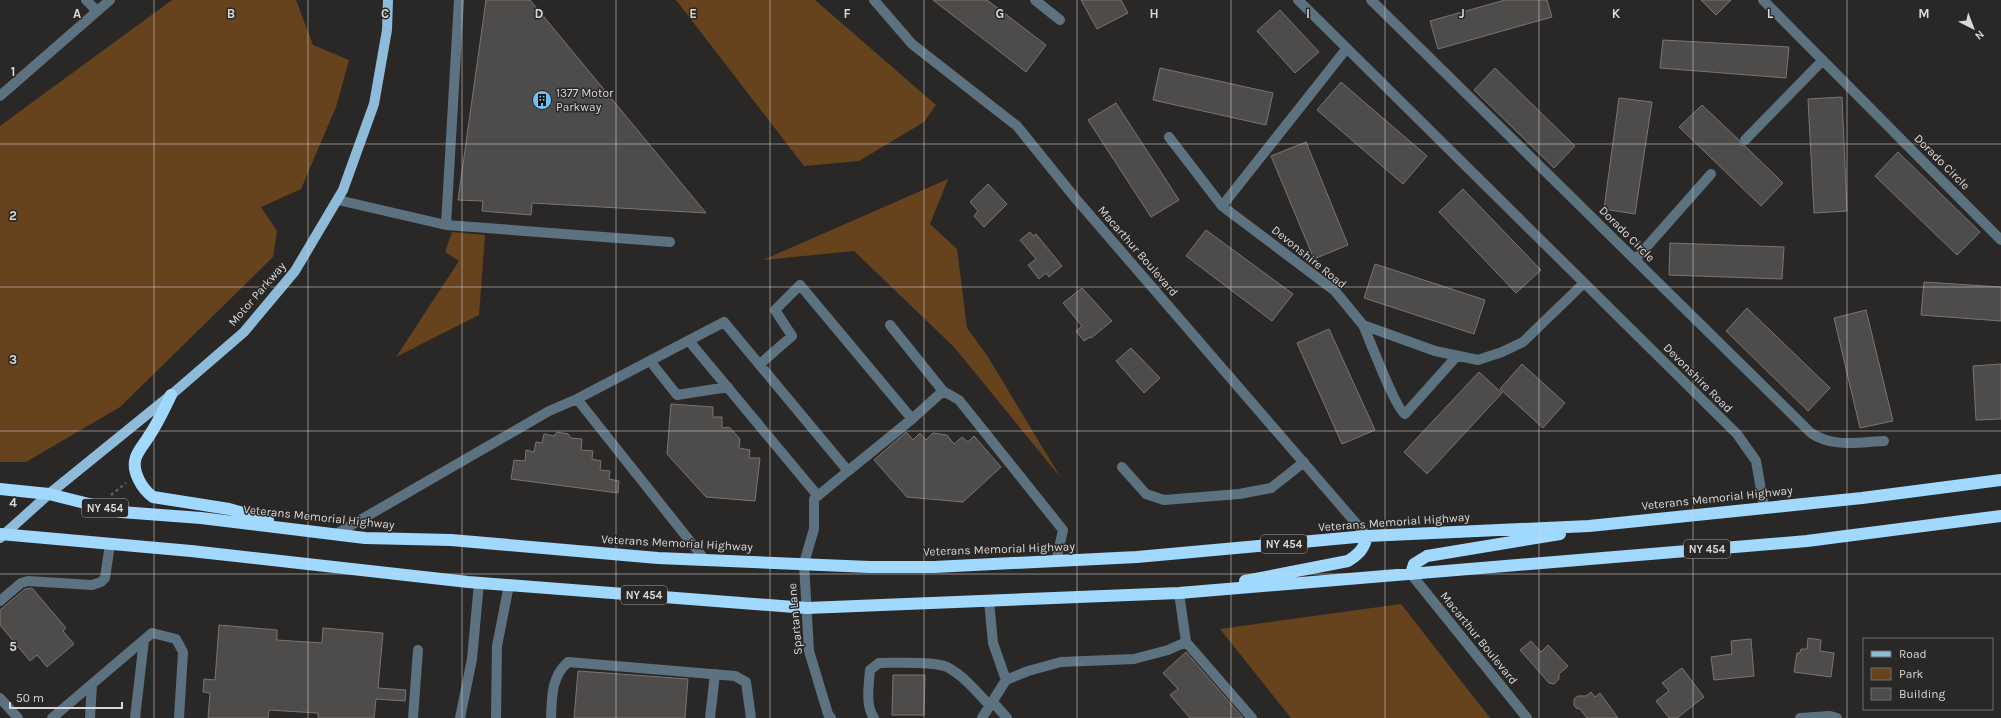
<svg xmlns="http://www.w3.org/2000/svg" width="2001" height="718" font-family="Karla,sans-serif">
<rect width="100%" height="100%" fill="#2a2827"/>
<path fill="#66431d" d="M172 0H296L313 45 349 60 336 107 301 189 261 207 277 231 273 257 120 407 26 462H0V126Z
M676 0H815L936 105 924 122 859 161 804 166Z
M948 179 930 224 957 249 967 328 988 357 1061 478 954 347 854 251 763 260Z
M452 232 485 235 479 315 396 357 459 261 445 252Z
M1401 604 1490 718H1291L1220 629Z"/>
<path fill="#4e4c4a" stroke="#787573" d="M486 0H530L706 213 532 203 531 215 482 211 483 201 458 200Z
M933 0H987L1046 45 1026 72Z
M1081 0H1121L1128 13 1097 29Z
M1505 0H1547L1552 17 1438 49 1430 21Z
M1701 0H1731L1716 15Z
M1280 10 1319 52 1295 73 1257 31Z
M1663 40 1789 47 1786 78 1660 68Z
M1160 68 1273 93 1266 125 1153 100Z
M1495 68 1575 146 1554 168 1474 90Z
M1341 82 1427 156 1403 184 1317 110Z
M1842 97 1847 211 1814 213 1808 99Z
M1619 98 1652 102 1635 214 1604 209Z
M1116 103 1179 200 1151 217 1088 120Z
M1702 105 1739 140 1741 145 1745 146 1783 183 1761 206 1679 127Z
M1306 142 1348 245 1314 259 1271 156Z
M1898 152 1980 232 1957 255 1875 176Z
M988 184 1007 204 984 227 974 216 978 211 970 202Z
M1463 189 1541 270 1516 293 1439 212Z
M1206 230 1293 294 1272 321 1186 256Z
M1030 232 1033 236 1036 234 1062 266 1049 277 1046 273 1039 279 1028 265 1036 259 1020 240Z
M1670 243 1784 247 1782 279 1669 275Z
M1375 264 1485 300 1474 334 1364 298Z
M1924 282 2001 287V321L1921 315Z
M1082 288 1112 321 1091 338 1090 337 1084 341 1076 331 1082 326 1063 303Z
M1747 308 1830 388 1808 411 1726 331Z
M1866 310 1893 421 1860 428 1834 318Z
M1329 329 1375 430 1342 444 1297 343Z
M1131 348 1160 378 1144 393 1116 361Z
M1522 364 1565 403 1543 428 1500 389Z
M2001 364V419L1976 420 1973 366Z
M1479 372 1502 393 1427 474 1404 452Z
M671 404 713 407V417H722V428L729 427 740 439 739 448 750 450 749 458H760L755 501 706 497 667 454Z
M557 432 568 434 571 438 582 439 581 450 593 451 592 459 601 461 600 470 610 471 609 479 619 481 618 493 511 479 514 460 525 461 526 450 534 452 536 442 542 443 544 434 554 436Z
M906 432 913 440 920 433 926 440 933 433 947 435 954 444 962 437 968 442 974 436 1001 467 963 502 907 497 874 460Z
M32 588 66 628 63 631 74 644 47 667 37 655 30 661 0 625V610L25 589Z
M219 625 277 630V640L322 643 323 628 383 633 378 688 406 690 405 701 376 699 374 718H318V713L269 710 268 718H208L210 693 203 692 204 679 215 680Z
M1808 638 1821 640 1820 651 1834 653 1831 677 1794 672 1797 653H1800L1801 649H1807Z
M1751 639 1754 676 1714 680 1711 657 1732 654 1731 641Z
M1531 641 1541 652 1548 645 1568 666 1559 674V679L1554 684 1549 683 1520 650Z
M1186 652 1243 718H1190L1170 695 1178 689 1163 673Z
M1682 668 1704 697 1677 718H1669L1656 701 1669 691 1662 683Z
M578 671 688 679 685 718H574Z
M893 675H925L924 715H892Z
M1591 692 1595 697 1600 693 1618 718H1587L1580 709 1576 708 1574 705V699L1578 696H1586Z"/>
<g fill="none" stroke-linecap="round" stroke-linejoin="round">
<path stroke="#62605f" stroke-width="2.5" stroke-dasharray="3 3" stroke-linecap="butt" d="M111 495 126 483"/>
<path stroke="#5c7281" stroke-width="10" d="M86 0 97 11
M874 0 912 44 1017 126 1076 199 1367 536
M1035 0 1060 20
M1298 0 1737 434 1756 461 1764 507
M1371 0 1811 433C1833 448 1859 442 1884 441
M1763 0 2001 240
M0 96 110 0
M1169 137 1222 206 1335 291 1363 325 1435 351 1478 360 1502 352 1523 342 1584 283
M1745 140 1823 60
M338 200 446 225 670 242
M1222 206 1347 48
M446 225 459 0
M1635 260 1711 174
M1363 325C1369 338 1396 410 1405 414L1457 356
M689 341 818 496
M650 361 677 395 728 387
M760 364 792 336 775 310 800 285 912 419 943 391 890 325
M943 391 959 400 1063 530 1056 561
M577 399 705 560
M1122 467 1146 494 1164 500 1239 494 1271 488 1304 462
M848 471 912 419
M336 534 549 411 577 399 724 322 848 471 814 499V529L804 563 809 651 828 714 831 718
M1411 574 1527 718
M0 601 21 583 28 581 92 585 101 582 105 578 110 544
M1186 642 1252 718
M1006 680 1028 671 1061 662 1134 659 1168 650 1186 642 1179 593
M0 698 18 718
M992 701 1007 718
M52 718 152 633 176 639 183 652 179 718
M90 718 92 684
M135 718 144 640
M413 718 418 650
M460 718 472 659 479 583
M496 718 497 646 509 585
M551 718C552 697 551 677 568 662L735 676 746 682 751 718
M710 718 715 674
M874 718C865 706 869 684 870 670L879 663C895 663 934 661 947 667 963 675 977 692 989 705
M982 718 1006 680 993 643 989 601
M1800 718 1830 716 1837 718"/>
<path stroke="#8ebbda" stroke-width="10" d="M0 538 49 494 171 395 244 332 295 271 343 190 374 104 387 30 388 0"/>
<path stroke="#a1d8fe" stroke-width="12" d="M171 395C164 409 158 423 149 436 145 443 139 449 136 457 131 471 142 489 153 497L229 509 268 520
M0 489 49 494 121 512 201 518 365 538 451 540 658 558 870 567H934L1137 557 1367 536 1589 526 1862 498 2001 480
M0 534 191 551 468 582 807 608 1179 593 1807 541 2001 516
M1411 574 1414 564 1427 556 1560 534
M1245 581 1348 561C1359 554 1364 549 1367 536"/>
</g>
<path fill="none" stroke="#dad9d8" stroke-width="1" stroke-opacity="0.55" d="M154 0V718M308 0V718M462 0V718M616 0V718M770 0V718M924 0V718M1077 0V718M1231 0V718M1385 0V718M1539 0V718M1693 0V718M1847 0V718M0 144H2001M0 287H2001M0 431H2001M0 574H2001"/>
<defs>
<symbol id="building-disc" viewBox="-11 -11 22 22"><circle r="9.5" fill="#72c1f5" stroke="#2a2827"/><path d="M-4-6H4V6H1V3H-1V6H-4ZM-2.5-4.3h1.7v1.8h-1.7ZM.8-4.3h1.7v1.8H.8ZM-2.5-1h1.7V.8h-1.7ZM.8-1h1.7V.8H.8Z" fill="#111"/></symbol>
</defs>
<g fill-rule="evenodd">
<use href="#building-disc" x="531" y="89" width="22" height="22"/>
</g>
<g text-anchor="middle" stroke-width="3" stroke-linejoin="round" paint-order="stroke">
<g fill="#2a2827" stroke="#a5a4a3" stroke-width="1">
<rect x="82" y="499" width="46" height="18" rx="3"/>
<rect x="1261" y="535" width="46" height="18" rx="3"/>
<rect x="1684" y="540" width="46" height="18" rx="3"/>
<rect x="621" y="586" width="46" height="18" rx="3"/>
</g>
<g font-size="11" font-weight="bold" fill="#dad9d8">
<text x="105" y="512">NY 454</text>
<text x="1284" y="548">NY 454</text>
<text x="1707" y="553">NY 454</text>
<text x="644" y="599">NY 454</text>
</g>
<g font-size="12" fill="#dad9d8" stroke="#2a2827" text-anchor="start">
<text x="556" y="97">1377 Motor<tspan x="556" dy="14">Parkway</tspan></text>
</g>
<g font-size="12" fill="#dad9d8" stroke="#2a2827">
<text transform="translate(1942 162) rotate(45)" y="4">Dorado Circle</text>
<text transform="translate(1627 234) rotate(45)" y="4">Dorado Circle</text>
<text transform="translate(1138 251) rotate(49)" y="4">Macarthur Boulevard</text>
<text transform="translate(1309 257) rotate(39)" y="4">Devonshire Road</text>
<text transform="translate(257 294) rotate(-49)" y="4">Motor Parkway</text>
<text transform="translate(1698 378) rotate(45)" y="4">Devonshire Road</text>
<text transform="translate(1717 498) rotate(-6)" y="4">Veterans Memorial Highway</text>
<text transform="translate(319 517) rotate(6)" y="4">Veterans Memorial Highway</text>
<text transform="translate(1394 522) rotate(-4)" y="4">Veterans Memorial Highway</text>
<text transform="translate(677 543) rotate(3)" y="4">Veterans Memorial Highway</text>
<text transform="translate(999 549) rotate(-2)" y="4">Veterans Memorial Highway</text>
<text transform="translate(795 619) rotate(-95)" y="4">Spartan Lane</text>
<text transform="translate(1479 638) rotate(51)" y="4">Macarthur Boulevard</text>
</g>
</g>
<g font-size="13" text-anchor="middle" font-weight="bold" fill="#dad9d8" stroke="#2a2827" stroke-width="3" stroke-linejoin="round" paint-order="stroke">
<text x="77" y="18">A</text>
<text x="231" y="18">B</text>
<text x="385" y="18">C</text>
<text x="539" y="18">D</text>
<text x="693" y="18">E</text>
<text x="847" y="18">F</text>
<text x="1000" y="18">G</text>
<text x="1154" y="18">H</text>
<text x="1308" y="18">I</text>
<text x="1462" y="18">J</text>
<text x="1616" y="18">K</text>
<text x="1770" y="18">L</text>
<text x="1924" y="18">M</text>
<text x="13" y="76">1</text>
<text x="13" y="220">2</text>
<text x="13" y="364">3</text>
<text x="13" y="507">4</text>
<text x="13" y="651">5</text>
</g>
<rect x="1863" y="638" width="130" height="72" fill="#2a2827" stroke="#706f6e"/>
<rect x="1871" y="651" width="20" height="6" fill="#8ebbda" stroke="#706f6e"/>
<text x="1899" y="658" font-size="12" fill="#dad9d8">Road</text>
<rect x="1871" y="668" width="20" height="12" fill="#66431d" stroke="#706f6e"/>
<text x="1899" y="678" font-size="12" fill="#dad9d8">Park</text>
<rect x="1871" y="688" width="20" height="12" fill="#4e4c4a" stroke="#706f6e"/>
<text x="1899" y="698" font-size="12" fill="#dad9d8">Building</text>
<g transform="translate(1973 28) rotate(138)" stroke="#2a2827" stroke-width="3" paint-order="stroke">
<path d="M0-3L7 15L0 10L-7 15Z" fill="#dad9d8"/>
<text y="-6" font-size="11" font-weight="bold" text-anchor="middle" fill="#dad9d8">N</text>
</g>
<path d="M10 702v6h112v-6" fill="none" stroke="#dad9d8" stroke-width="2"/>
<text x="16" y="702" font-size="12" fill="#dad9d8" stroke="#2a2827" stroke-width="3" paint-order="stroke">50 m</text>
</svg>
